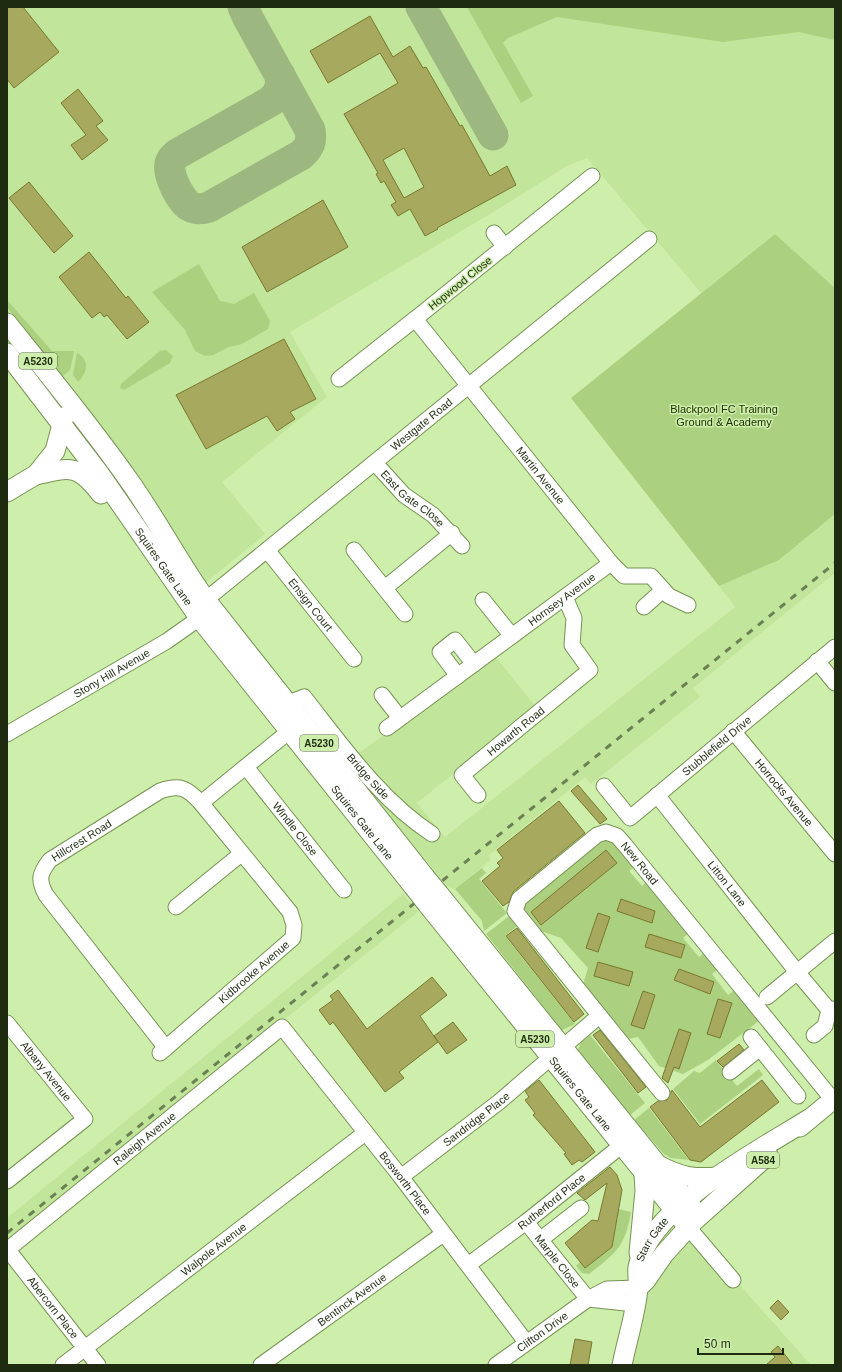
<svg xmlns="http://www.w3.org/2000/svg" width="842" height="1372" font-family="Helvetica,sans-serif">
<rect width="100%" height="100%" fill="#ceefab"/>
<path fill="#c1e59a" d="M7 7H835V288L775 234 701 293 587 158 567 166 495 211 290 332 327 397 222 482 265 534 198 589 7 323Z
M835 514V573L693 688 700 697 591 784 585 777 488 856 491 860 455 889 448 887 422 856 413 862 339 767 495 656 536 707 417 803 445 837 735 607 719 586 779 560Z
M403 894 418 912 7 1243V1218Z
M688 1227 811 1365H622L638 1288Z"/>
<path fill="#aad080" d="M467 7H835V40L799 32 723 42 557 17 508 38 503 43 533 96 521 103Z
M775 234 835 288V514L779 560 719 586 571 398Z
M199 264 220 301 234 304 254 293 270 321 268 329 242 344 229 347 213 355 205 356 195 351 185 330 152 292Z
M7 300 52 351H74L70 370 63 376 7 307Z
M166 350 173 356 170 363 124 390 120 388 121 384 160 351Z
M77 353C91 360 87 374 78 382L73 375Z
M611 838 635 866 629 871 642 886 647 881 690 932 683 938 699 957 705 952 719 969 712 974 728 995 736 989 760 1020 708 1060 683 1074 659 1066 638 1037 628 1039 583 984 588 968 561 938 541 931 521 905 603 840Z
M482 868 486 873 479 879 507 913 484 931 482 921 455 889Z
M509 916 517 926 505 936 575 1024 562 1030 486 934Z
M590 1035 645 1103 630 1115 578 1050 581 1042Z
M716 1060 737 1086 759 1069 763 1075 700 1124 673 1089 694 1071 700 1073Z
M649 1108 689 1160 671 1158 664 1154 634 1120Z
M619 1209 631 1212C625 1247 616 1253 589 1274L582 1273 576 1266 580 1262 585 1267 612 1247Z"/>
<g fill="none" stroke-linecap="round" stroke-linejoin="round">
<path stroke="#9cb880" stroke-width="31" d="M243 7 248 18 310 130C312 141 310 147 301 155L209 207C203 209 197 210 191 207 181 202 165 172 171 161 172 158 175 156 177 154L271 101C280 92 281 87 280 75
M421 7 493 135"/>
</g>
<path fill="#a7a95f" stroke="#78782f" fill-rule="evenodd" d="M7 7H23L59 52 14 88 7 79Z
M370 16 393 57 410 46 423 68 426 67 460 126 462 125 490 176 507 166 516 185 437 228 438 229 425 236 410 209 398 216 391 205 396 202 384 181 381 183 376 174 378 173 344 114 398 83 380 53 328 83 310 51ZM404 148 424 187 404 198 383 160Z
M78 89 103 121 96 126 108 140 82 160 71 145 86 135 61 103Z
M29 182 73 236 54 253 9 198Z
M323 200 348 247 267 292 242 247Z
M89 252 126 298 128 296 149 322 127 339 107 315 104 317 100 312 92 318 59 277Z
M284 339 316 399 290 412 295 419 277 431 267 416 206 449 176 395Z
M578 785 607 819 600 824 571 791Z
M559 801 585 833 513 892 509 902 503 906 482 881 500 866 497 863 503 858 497 850Z
M606 850 617 863 541 925 531 912Z
M621 899 655 911 652 923 617 911Z
M598 913 610 917 598 952 586 948Z
M517 928 584 1014 574 1022 506 936Z
M649 934 685 945 681 958 645 947Z
M598 962 633 972 629 986 594 976Z
M679 969 714 982 710 994 674 980Z
M432 977 447 995 420 1016 438 1042 399 1072 404 1078 385 1092 333 1022 330 1025 319 1010 333 1000 330 996 338 990 367 1029Z
M643 991 655 995 644 1029 631 1025Z
M718 999 732 1003 720 1038 707 1034Z
M453 1022 467 1040 447 1054 434 1036Z
M679 1029 691 1033 679 1069 674 1067 668 1083 662 1078Z
M600 1030 646 1087 638 1093 593 1035Z
M739 1044 744 1050 723 1067 717 1061Z
M539 1080 595 1152 582 1162 579 1160 572 1165 564 1154 566 1153 533 1115 535 1113 525 1100 529 1097 525 1091Z
M762 1080 779 1102 701 1162 690 1160 650 1107 658 1101 667 1100 672 1090 700 1127Z
M610 1167 617 1175 622 1190 612 1247 585 1268 565 1243 592 1220 598 1221 607 1183 585 1200 577 1193Z
M778 1300 789 1312 781 1320 770 1308Z
M575 1339 592 1342 588 1365H570Z
M778 1346 793 1365H766L775 1357 771 1352Z"/>
<g fill="none" stroke-linecap="round" stroke-linejoin="round">
<defs>
<g id="minor">
<path id="s1" d="M592 176 415 319 611 563 624 576H651L669 596 688 605"/>
<path d="M494 233 505 247"/>
<path d="M339 379 415 319"/>
<path id="s2" d="M375 463 404 495 433 515 462 546"/>
<path id="s3" d="M267 550 354 659"/>
<path d="M354 550 405 614"/>
<path d="M385 588 452 533"/>
<path d="M483 600 512 636"/>
<path id="s4" d="M198 606 649 239"/>
<path d="M644 607 663 590"/>
<path d="M817 661 835 683"/>
<path d="M458 676 440 652 455 640 474 664"/>
<path d="M382 695 400 718"/>
<path id="s5" d="M279 707 304 697C342 745 380 800 432 834"/>
<path id="s6" d="M387 728 611 563"/>
<path id="s7" d="M733 731 835 854"/>
<path id="s8" d="M7 734 167 641 208 612"/>
<path id="s9" d="M246 767 344 890"/>
<path id="s10" d="M604 786 630 818 835 647"/>
<path id="s11" d="M478 795 462 775 590 670 572 645 574 618 565 597"/>
<path id="s12" d="M657 795 797 972 829 1010"/>
<path d="M176 907 241 854"/>
<path d="M767 997 835 941"/>
<path id="s13" d="M7 1023 85 1119 7 1181"/>
<path d="M814 1035 825 1026 829 1010 835 1009"/>
<path d="M751 1037 798 1096"/>
<path id="s14" d="M166 1048 46 895C38 880 39 874 50 860L160 791C180 784 187 788 201 803L297 725"/>
<path id="s15" d="M160 1053 293 938 294 925 290 912 201 803"/>
<path d="M730 1072 760 1048"/>
<path id="s16" d="M662 1093 515 911 519 899 597 835 606 832 617 836 625 845 833 1100"/>
<path id="s17" d="M401 1177 499 1102 599 1016"/>
<path id="s18" d="M526 1222 588 1299"/>
<path d="M688 1227 733 1280"/>
<path d="M540 1240 581 1208"/>
<path id="s19" d="M7 1250 282 1027 401 1177 526 1342"/>
<path id="s20" d="M8 1250 98 1365"/>
<path id="s21" d="M468 1265 526 1222 631 1138"/>
<path d="M588 1299 635 1304"/>
<path id="s22" d="M63 1365 365 1133"/>
<path id="s23" d="M261 1365 443 1234"/>
<path id="s24" d="M496 1365 588 1299 607 1289 638 1288"/>
</g>
<g id="major">
<path d="M7 323C48 374 90 425 128 479 156 518 178 561 206 600L425 877"/>
<path id="s25" d="M7 353 99 473 200 619 413 886"/>
<path d="M36 475C71 467 78 464 101 494"/>
<path d="M36 475 55 451 64 417"/>
<path d="M7 492 47 468"/>
<path d="M439 894 699 1216"/>
<path id="s26" d="M427 904 688 1227"/>
<path d="M800 1127 835 1098"/>
<path d="M658 1165C681 1177 693 1179 718 1177"/>
<path d="M639 1253 645 1191 644 1174"/>
<path d="M638 1288 646 1280 664 1254 693 1222 768 1155"/>
<path id="s27" d="M622 1365C627 1340 636 1313 638 1288 639 1281 637 1273 638 1267 649 1207 761 1149 809 1119"/>
</g>
</defs>
<use href="#minor" stroke="#769454" stroke-width="17"/>
<use href="#major" stroke="#769454" stroke-width="21"/>
<use href="#minor" stroke="#fff" stroke-width="15"/>
<use href="#major" stroke="#fff" stroke-width="19"/>
<path stroke="#6b8054" stroke-width="3" stroke-dasharray="7 7" stroke-linecap="butt" d="M7 1233 835 563"/>
<defs>
<path id="major-bridge" d="M425 877 439 894
M413 886 427 904"/>
</defs>
<use href="#major-bridge" stroke="#769454" stroke-width="21" stroke-linecap="butt"/>
<use href="#major-bridge" stroke="#fff" stroke-width="19"/>
</g>
<g text-anchor="middle" stroke-width="3" stroke-linejoin="round" paint-order="stroke">
<g fill="#ceefab" stroke="#54663f" stroke-width="1">
<rect x="19" y="353" width="38" height="16" rx="3"/>
<rect x="300" y="735" width="38" height="16" rx="3"/>
<rect x="516" y="1031" width="38" height="16" rx="3"/>
<rect x="747" y="1152" width="32" height="16" rx="3"/>
</g>
<g font-size="10" font-weight="bold" fill="#1f2b11">
<text x="38" y="365">A5230</text>
<text x="319" y="747">A5230</text>
<text x="535" y="1043">A5230</text>
<text x="763" y="1164">A584</text>
</g>
<g font-size="11" fill="#1f2b11" stroke="#ceefab">
<text transform="translate(460 283) rotate(-39)" y="4">Hopwood Close</text>
<text dy="4" stroke="none"><textPath href="#s4" startOffset="288">Westgate Road</textPath></text>
<text dy="4" stroke="none"><textPath href="#s1" startOffset="428">Martin Avenue</textPath></text>
<text dy="4" stroke="none"><textPath href="#s2" startOffset="52">East Gate Close</textPath></text>
<text dy="4" stroke="none"><textPath href="#s25" startOffset="265">Squires Gate Lane</textPath></text>
<text dy="4" stroke="none"><textPath href="#s6" startOffset="217">Hornsey Avenue</textPath></text>
<text dy="4" stroke="none"><textPath href="#s3" startOffset="70">Ensign Court</textPath></text>
<text dy="4" stroke="none"><textPath href="#s8" startOffset="121">Stony Hill Avenue</textPath></text>
<text dy="4" stroke="none"><textPath href="#s11" startOffset="95">Howarth Road</textPath></text>
<text dy="4" stroke="none"><textPath href="#s10" startOffset="154">Stubblefield Drive</textPath></text>
<text dy="4" stroke="none"><textPath href="#s5" startOffset="129">Bridge Side</textPath></text>
<text dy="4" stroke="none"><textPath href="#s7" startOffset="80">Horrocks Avenue</textPath></text>
<text dy="4" stroke="none"><textPath href="#s25" startOffset="589">Squires Gate Lane</textPath></text>
<text dy="4" stroke="none"><textPath href="#s9" startOffset="79">Windle Close</textPath></text>
<text dy="4" stroke="none"><textPath href="#s14" startOffset="270">Hillcrest Road</textPath></text>
<text dy="4" stroke="none"><textPath href="#s16" startOffset="404">New Road</textPath></text>
<text dy="4" stroke="none"><textPath href="#s12" startOffset="113">Litton Lane</textPath></text>
<text dy="4" stroke="none"><textPath href="#s15" startOffset="124">Kidbrooke Avenue</textPath></text>
<text dy="4" stroke="none"><textPath href="#s13" startOffset="62">Albany Avenue</textPath></text>
<text dy="4" stroke="none"><textPath href="#s26" startOffset="244">Squires Gate Lane</textPath></text>
<text dy="4" stroke="none"><textPath href="#s17" startOffset="95">Sandridge Place</textPath></text>
<text dy="4" stroke="none"><textPath href="#s19" startOffset="177">Raleigh Avenue</textPath></text>
<text dy="4" stroke="none"><textPath href="#s19" startOffset="553">Bosworth Place</textPath></text>
<text dy="4" stroke="none"><textPath href="#s21" startOffset="105">Rutherford Place</textPath></text>
<text dy="4" stroke="none"><textPath href="#s27" startOffset="131">Starr Gate</textPath></text>
<text dy="4" stroke="none"><textPath href="#s22" startOffset="190">Walpole Avenue</textPath></text>
<text dy="4" stroke="none"><textPath href="#s18" startOffset="50">Marple Close</textPath></text>
<text dy="4" stroke="none"><textPath href="#s23" startOffset="112">Bentinck Avenue</textPath></text>
<text dy="4" stroke="none"><textPath href="#s20" startOffset="73">Abercorn Place</textPath></text>
<text dy="4" stroke="none"><textPath href="#s24" startOffset="57">Clifton Drive</textPath></text>
</g>
<g font-size="11" fill="#203205" stroke="#ceefab">
<text x="724" y="413">Blackpool FC Training<tspan x="724" dy="13">Ground &amp; Academy</tspan></text>
</g>
</g>
<rect width="842" height="1372" fill="none" stroke="#1f2b11" stroke-width="16"/>
<path d="M698 1348v6h85v-6" fill="none" stroke="#1f2b11" stroke-width="2"/>
<text x="704" y="1348" font-size="12" fill="#1f2b11" stroke="#ceefab" stroke-width="3" paint-order="stroke">50 m</text>
</svg>
